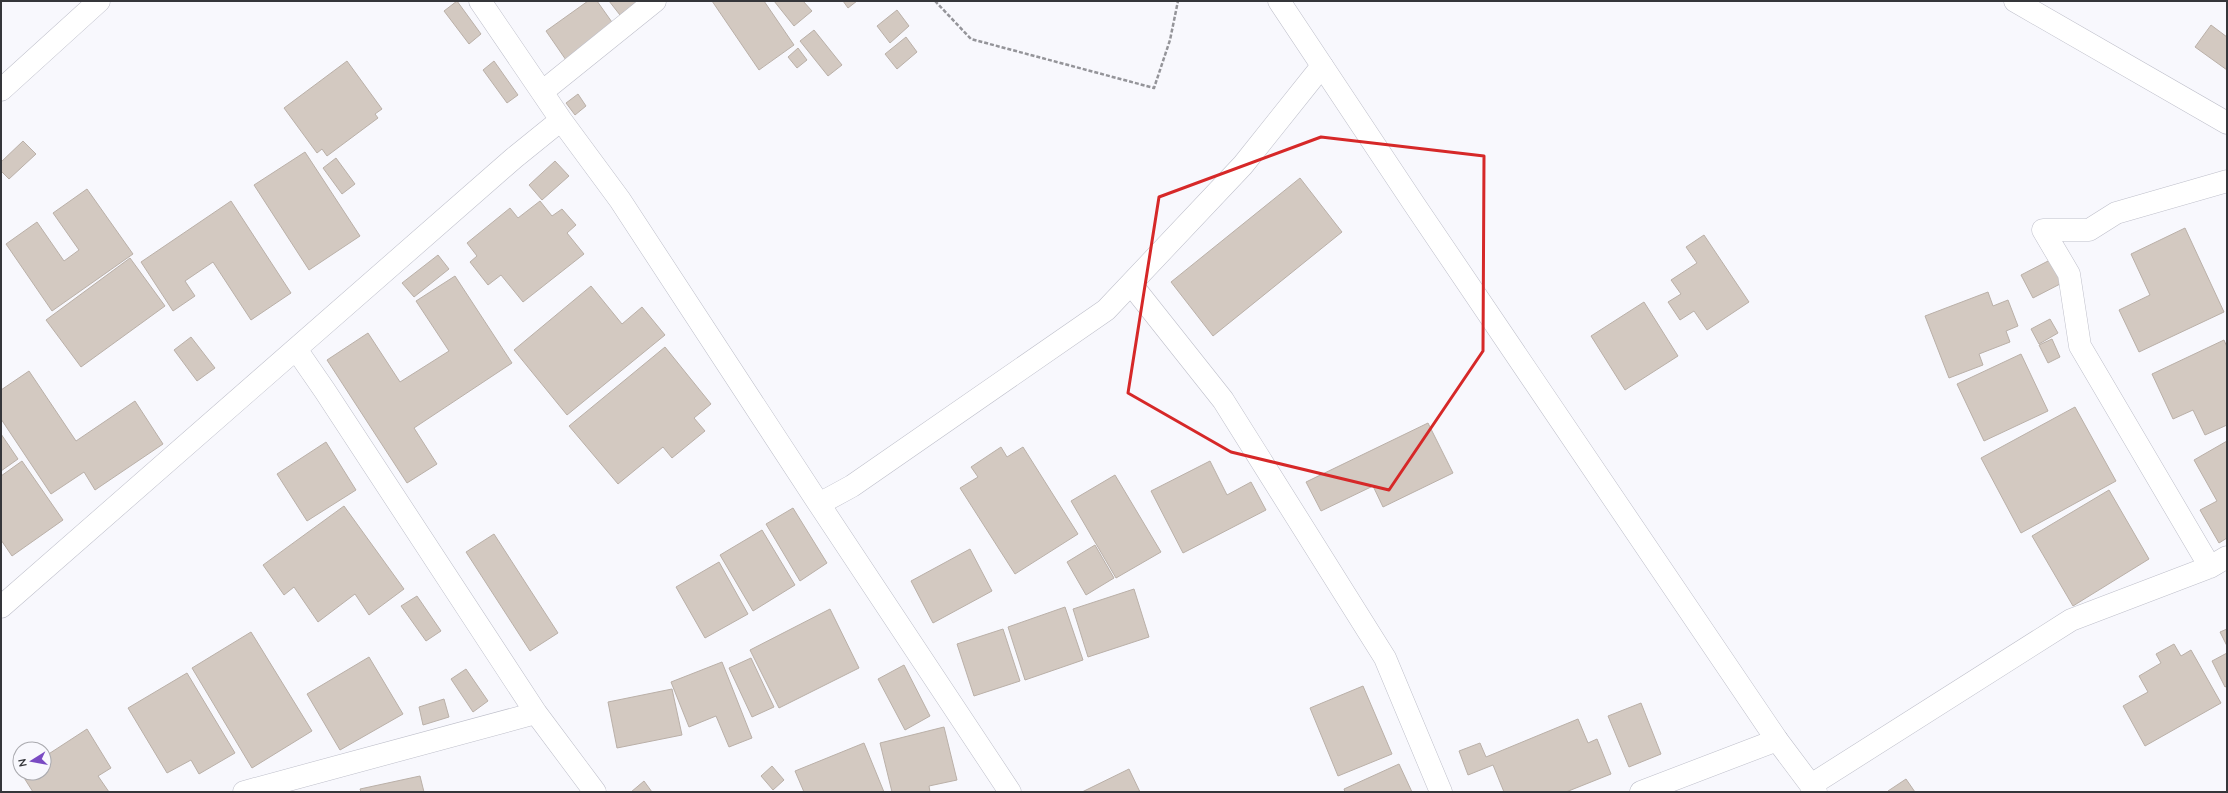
<svg xmlns="http://www.w3.org/2000/svg" width="2228" height="793" font-family="Quicksand,sans-serif">
<rect width="100%" height="100%" fill="#f8f8fd"/>
<path fill="#d3c9c1" stroke="#bab0a8" d="M457 1 481 34 469 44 444 11Z
M588 1H597L614 25 566 60 546 31Z
M609 1H638L620 15Z
M712 1H764L794 45 759 70Z
M774 1H803L812 11 794 26Z
M843 1H857L848 8Z
M897 10 909 26 890 43 877 26Z
M2211 25 2227 37V70L2195 47Z
M814 30 842 65 828 76 800 41Z
M906 37 917 52 897 69 885 54Z
M798 48 807 60 797 68 788 57Z
M347 61 382 109 375 114 378 118 327 156 322 149 317 153 284 108Z
M494 61 518 95 507 103 483 70Z
M578 94 586 106 575 115 566 103Z
M23 141 36 154 9 179 1 171V162Z
M305 152 360 236 309 270 254 185Z
M336 158 355 184 342 194 323 168Z
M555 161 569 176 542 200 529 185Z
M1300 178 1342 232 1213 336 1171 282Z
M87 189 133 254 52 311 6 244 37 222 64 261 79 250 53 213Z
M231 201 291 293 251 320 213 262 185 281 195 296 173 311 141 262Z
M540 201 552 216 562 209 576 225 567 233 584 254 523 302 501 275 488 285 470 262 477 256 467 243 510 208 518 218Z
M2185 228 2224 312 2139 352 2119 310 2150 295 2131 254Z
M1704 235 1749 302 1707 330 1694 311 1680 320 1668 302 1681 294 1671 280 1697 263 1686 247Z
M438 255 449 269 414 297 402 283Z
M130 258 165 306 81 367 46 320Z
M2050 260 2062 283 2033 298 2021 275Z
M455 276 512 363 414 428 437 464 407 483 327 360 368 333 400 382 449 351 416 301Z
M591 286 622 324 642 307 665 335 567 415 514 350Z
M1988 292 1993 306 2008 300 2018 326 2006 331 2010 342 1979 354 1983 365 1949 378 1925 316Z
M1644 302 1678 356 1625 390 1591 336Z
M2050 319 2058 333 2039 344 2031 329Z
M191 337 215 368 197 381 174 350Z
M2052 339 2060 357 2048 363 2039 345Z
M2224 340 2227 347V425L2205 435 2193 410 2173 419 2152 374Z
M665 347 711 404 694 418 705 431 672 458 663 447 618 484 569 426Z
M2021 354 2048 411 1984 441 1957 384Z
M29 371 76 441 135 401 163 444 95 490 84 472 51 494 1 419V390Z
M2075 407 2116 481 2021 533 1981 458Z
M1428 423 1453 473 1383 507 1373 486 1321 511 1306 482Z
M1 434 18 459 1 471Z
M2227 441V538L2219 543 2200 510 2217 501 2194 460Z
M326 442 356 490 307 521 277 474Z
M1001 447 1007 457 1023 447 1078 534 1015 574 960 488 978 477 971 467Z
M22 461 63 520 12 556 1 540V476Z
M1210 461 1227 495 1251 482 1266 510 1183 553 1151 491Z
M1115 475 1161 552 1116 578 1071 501Z
M2109 490 2149 559 2073 606 2032 536Z
M344 506 404 589 369 615 355 594 318 622 294 587 284 595 263 565Z
M793 508 827 563 800 581 766 524Z
M762 530 795 585 753 611 720 555Z
M494 534 558 633 530 651 466 552Z
M1095 545 1114 578 1086 595 1067 562Z
M970 549 992 591 933 623 911 581Z
M719 562 748 614 705 638 676 587Z
M1134 589 1149 637 1088 657 1073 609Z
M417 596 441 631 426 641 401 606Z
M1065 607 1083 660 1025 680 1008 627Z
M830 609 859 668 779 708 750 650Z
M1003 629 1020 681 974 696 957 644Z
M2227 629V646L2220 632Z
M251 632 312 731 252 768 192 668Z
M2174 644 2181 656 2191 650 2221 703 2145 746 2123 706 2148 692 2139 676 2161 663 2156 654Z
M2227 653V686L2225 687 2212 661Z
M369 657 403 714 340 750 307 694Z
M751 658 774 707 752 717 729 668Z
M722 662 752 738 729 747 716 716 689 727 671 682Z
M904 665 930 716 905 730 878 679Z
M466 669 488 701 473 712 451 679Z
M187 673 235 753 199 774 191 760 167 773 128 708Z
M1363 686 1392 754 1338 776 1310 708Z
M672 689 682 735 617 748 608 702Z
M444 699 449 717 423 725 419 707Z
M1641 703 1661 754 1629 767 1608 716Z
M1578 719 1588 743 1597 739 1611 774 1566 792H1504L1493 765 1468 775 1459 751 1480 743 1486 757Z
M944 727 957 780 929 786 930 792H892L880 743Z
M87 729 111 768 98 776 109 792H33L21 773H44V757Z
M864 743 884 792H804L795 771Z
M1399 764 1412 792H1345L1344 789Z
M772 766 784 780 773 790 761 776Z
M1129 769 1140 792H1082Z
M420 776 424 792H361L360 789Z
M1906 779 1915 792H1889L1888 791Z
M644 781 652 792H631Z"/>
<g fill="none" stroke-linecap="round" stroke-linejoin="round">
<defs>
<path id="minor" d="M480 1 561 120 620 200 819 504 852 486 1106 310 1243 165 1322 66
M2015 1 2227 123
M1 90 99 1
M542 92 655 1
M1131 284 1223 400 1385 658 1441 792
M296 349 325 391 536 713 595 792
M819 504 1010 792
M2210 567 2227 557
M1 607 514 158 561 120
M1811 785 2071 620 2210 567 2080 346 2069 274 2043 230H2089L2116 213 2227 181
M244 792 536 713
M1641 792 1777 740"/>
<path id="tertiary" d="M1279 1 1414 204 1777 740 1816 792"/>
</defs>
<use href="#minor" stroke="#bebfca" stroke-width="23"/>
<use href="#tertiary" stroke="#bebfca" stroke-width="23"/>
<path stroke="#949499" stroke-width="2.5" stroke-dasharray="4 2" stroke-linecap="butt" d="M935 1 971 39 1154 88 1170 40 1178 1"/>
<use href="#minor" stroke="#fff" stroke-width="22"/>
<use href="#tertiary" stroke="#fff" stroke-width="22"/>
</g>
<path fill="none" stroke="#d62828" stroke-width="3" stroke-linejoin="round" d="M1321 137 1484 156 1483 351 1389 490 1231 452 1128 393 1159 197Z"/>
<rect width="2228" height="793" fill="none" stroke="#35363a" stroke-width="4"/>
<g transform="translate(32 761) rotate(259)"><circle r="19" fill="#f8f8fd" stroke="#aaaaaf"/>
<path d="M0-3L7 15L0 10L-7 15Z" fill="#7a4bc3"/>
<text y="-6" font-size="11" font-weight="bold" text-anchor="middle" fill="#35363a">N</text>
</g>
</svg>
